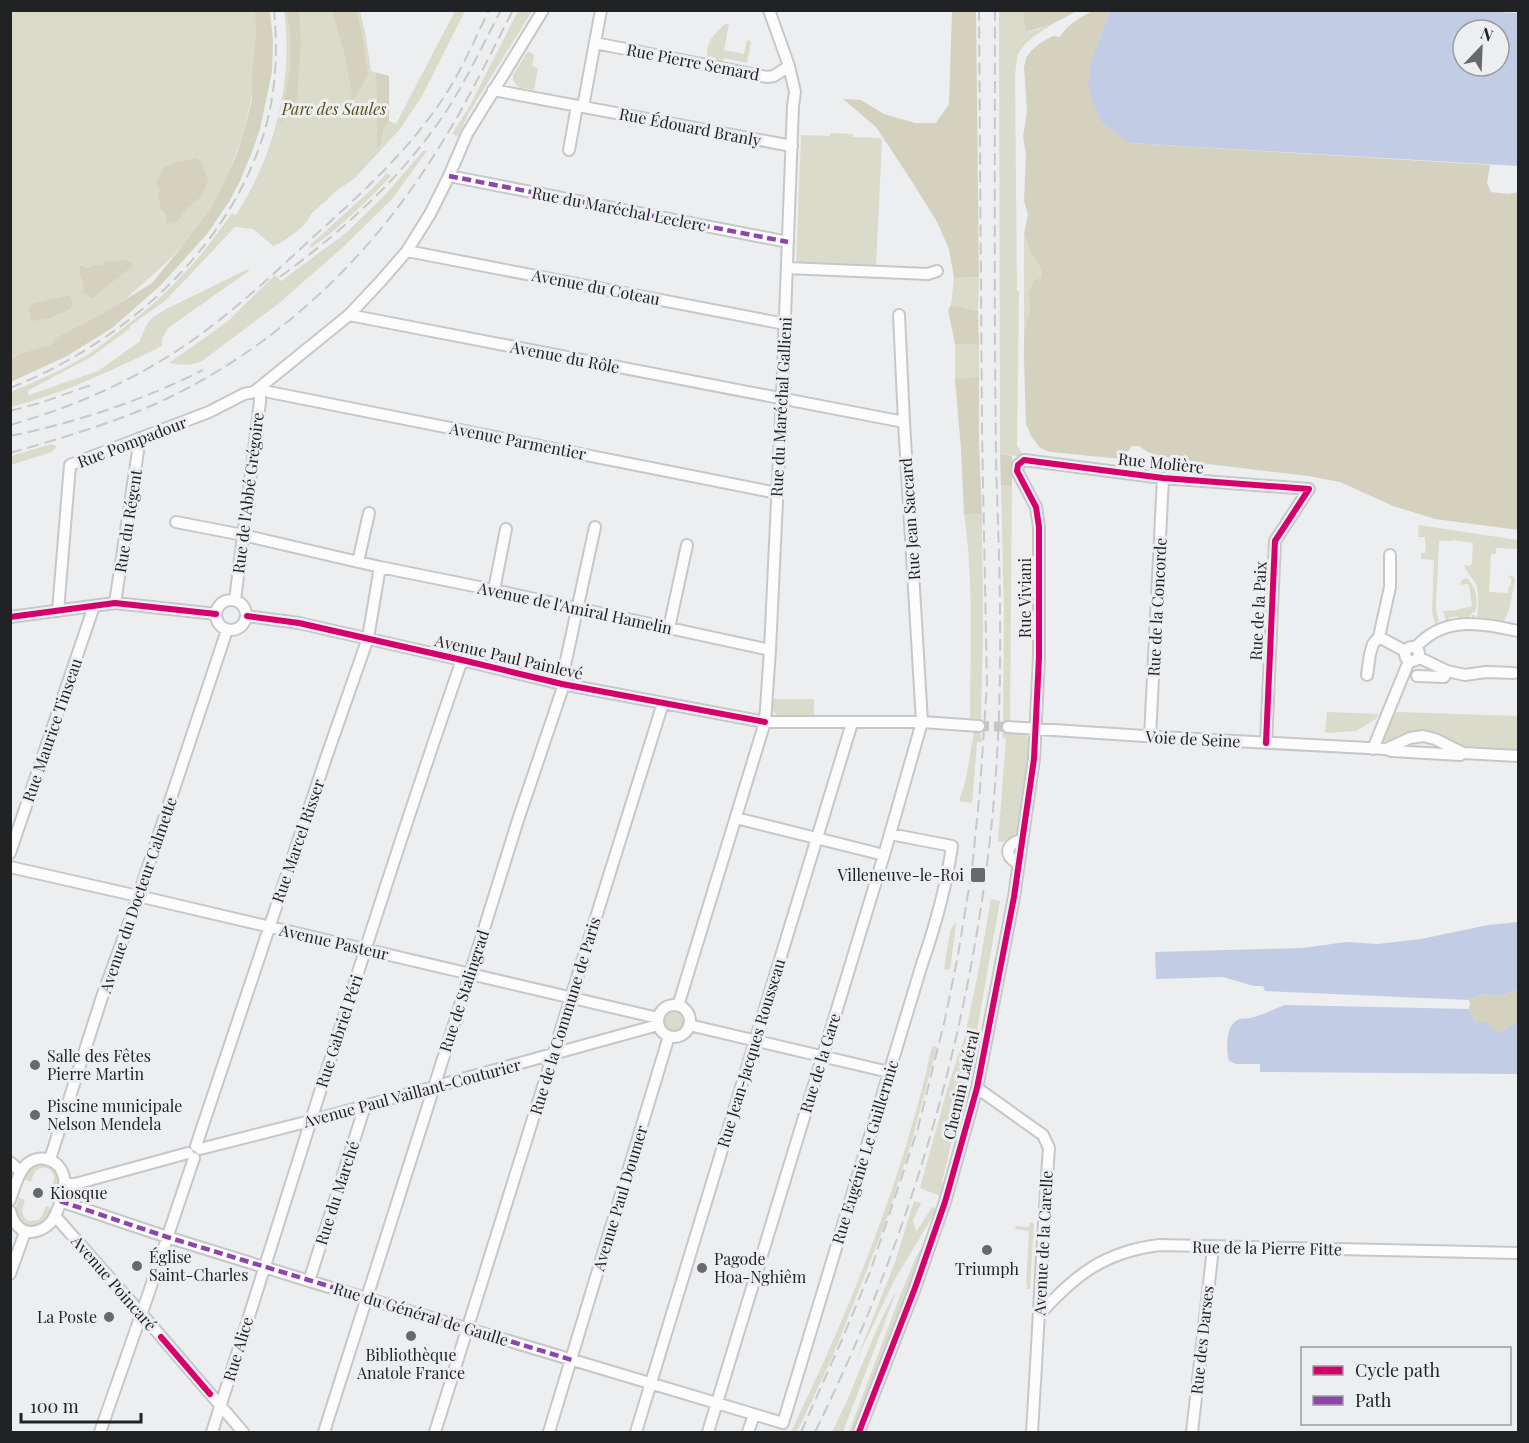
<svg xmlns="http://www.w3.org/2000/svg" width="1529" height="1443" font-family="'Playfair Display',serif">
<rect width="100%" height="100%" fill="#edeef0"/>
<path fill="#dbdbcc" d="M10 11H260L262 52 242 138 228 174 218 195 206 214 183 245 166 263 112 311 10 371Z
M284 11H360L366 37 371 71 389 76V121L396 124 455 11H465L421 98 400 129 354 179 340 188 311 214C306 227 286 241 273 246L253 229 235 227 165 301 131 325 129 329 91 357 27 391 29 395 98 371 139 342 147 324 152 318 166 309 248 269 249 271 168 328 162 339V346C113 370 64 393 11 407V392C33 382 56 373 77 361 92 353 105 342 118 332 165 297 199 261 232 213L236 215C274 156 294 80 284 11Z
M518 11H532L469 113 458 136 452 134 469 107Z
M999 11H1023L1025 31 1037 30 1072 13C1057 22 1023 39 1018 55 1016 61 1016 68 1015 75L1017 291H1019L1017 445 1024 457 1000 454Z
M725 24H729L724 50 744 54 747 40 751 41 747 63 724 58 722 64 707 59C706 41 713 36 725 24Z
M528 51 534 55 532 66 538 68 534 90 518 87 513 80V75Z
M830 133 853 134V137L880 138 882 140 876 267 796 264 801 135 830 136Z
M423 151H427L392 199 341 249 278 304 202 361C191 366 182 365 169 363L210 334 229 320 275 275 281 281 346 233 386 194Z
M387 173 391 176C366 202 341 227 311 248L310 245 372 189Z
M1024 233 1031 254 1042 270V279L1028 293 1030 312 1027 318 1024 336Z
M979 277 978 311 951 305 954 278Z
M955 344 979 345V377L955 379Z
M51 444 57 446 52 452 11 465V456Z
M1001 485 1012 486 1010 721H1003L1004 614Z
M964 514H982L983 631 981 719 970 718C970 650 974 581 964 514Z
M1419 525 1518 540V549L1496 548V554H1491L1489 592 1508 593 1509 586H1511V578L1509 577V575L1514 577 1515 580 1509 610 1504 621 1477 617C1478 605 1480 593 1475 582 1471 576 1466 572 1464 565L1470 566 1472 564 1473 543 1452 540 1451 541H1439L1436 603V609L1439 621 1435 624 1432 611 1434 560 1421 559V553H1425L1426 542H1425V537H1418Z
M1466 578C1476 584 1479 602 1475 612L1472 613V615H1475V617H1472L1471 614H1470V617L1458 618 1457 616 1449 618V621H1446L1443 610 1445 611 1451 610 1452 611 1472 606 1469 585 1467 584 1460 585 1461 581Z
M773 699H814V715H777L771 709Z
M1327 712 1378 714 1376 719 1356 731 1328 733 1325 732Z
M1398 712 1518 716V752L1462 750 1433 736 1387 744 1383 739 1393 714Z
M974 731H980L982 742H977L972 803 959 801 966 779Z
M1003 732 1026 735 1030 746 1019 831 1003 842 998 841 1006 739 1002 737Z
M991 899 1000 901 972 1058 942 1182 943 1197 920 1188 947 1090 959 1052 964 1040 979 968Z
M955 923 956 924 950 970 944 969 950 931Z
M664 1022a10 10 0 1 1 20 0a10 10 0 1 1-20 0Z
M932 1046 937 1047 912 1140 885 1224 832 1358 797 1432H791C850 1309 903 1180 932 1046Z
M45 1162 58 1170 60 1182 57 1190 51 1188C52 1186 54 1181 54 1178 54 1168 41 1164 35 1172 34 1173 31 1181 31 1182L25 1180C29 1169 33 1165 45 1162Z
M19 1198 25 1200C22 1208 20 1215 28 1221L38 1220 42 1216 46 1206 51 1208C50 1212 48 1218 45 1221 36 1232 17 1226 16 1212 15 1207 18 1202 19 1198Z
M914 1201 921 1203 913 1221 916 1232 932 1207 937 1209 894 1281 856 1361 895 1262Z
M1030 1223H1034L1030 1289H1027V1283H1026L1029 1231 1015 1229 1016 1226 1029 1227Z
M932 1230 870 1394 852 1432H849L901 1293 916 1257Z
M897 1290 843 1432H832C841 1414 850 1395 857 1376 870 1347 880 1318 897 1290Z"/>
<path fill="#d4d2bf" d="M255 11H270L273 41 272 72 260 129 252 152 240 181 229 202 207 234 160 286 112 328 67 356 11 382V359L23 353 51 345 56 338 104 313 152 283 183 245 206 214 218 195 236 156 242 138 250 107 252 99V75L256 34Z
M287 11H299L301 41 297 99 280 125 290 70V34Z
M332 11H356L362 32 368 76 353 100 344 51Z
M952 11H976L979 277 954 278 949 249 936 220 909 177 876 127 843 99 861 100 884 114 915 123H936L949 104Z
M1023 11V10L1077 11C1060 20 1044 29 1025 31Z
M1093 11H1110L1099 39 1129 143 1490 165 1487 183 1491 192 1509 194 1518 192V530L1435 519 1393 506 1340 482 1308 476 1200 463 1178 458 1162 457 1148 452 1139 446H1132L1122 459 1050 452 1040 448 1031 436 1026 424 1024 359V336L1027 318 1030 312 1028 293 1035 280 1042 278V270L1031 254 1024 233 1028 214 1024 201 1026 154 1023 137 1027 111 1024 68 1026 58 1031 51 1040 43 1053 36 1060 37C1068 24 1080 17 1093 11Z
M377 73 389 76V121L384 127 380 145 377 149V87L375 77Z
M196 158 202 163 206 176 209 177 204 190 200 198 188 207 178 221 172 224 166 223C167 218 167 213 161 210L158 194 160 189 156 182C160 177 161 174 163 169 167 162 188 161 196 158Z
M125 260 132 263V267L99 292 98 295 92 298 83 293C87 282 77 276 80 266H84L86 268H90L94 265H101L104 262Z
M70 295C70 297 73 302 73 303 73 310 62 314 57 314 50 321 42 318 35 321L31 320V314L28 310 31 304Z
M951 305 978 311 979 345 955 344 948 310Z
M979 377V444L982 514H964L961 449 955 379Z
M1000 454 1012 456V486L1001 485Z
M1518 990V1024H1513L1499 1033 1493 1031 1490 1027 1476 1023 1469 1009 1470 1004 1469 1000 1484 994 1497 997Z"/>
<path fill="#c3cce5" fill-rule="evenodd" d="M1460 10 1518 13V166L1129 143 1102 123 1093 103 1088 83 1091 60 1110 11ZM1463 30H1499V66H1463Z
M1518 922V990L1497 997 1484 994 1469 1000 1265 991 1263 986H1254L1223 977 1156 979 1155 952 1303 948 1346 942 1377 944 1421 939 1488 925Z
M1285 1005 1469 1009 1476 1023 1488 1021C1495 1039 1502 1032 1513 1023L1518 1024V1074L1260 1072V1064H1236L1229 1061C1226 1050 1225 1023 1240 1019 1244 1018 1249 1019 1254 1017 1264 1014 1274 1009 1285 1005Z"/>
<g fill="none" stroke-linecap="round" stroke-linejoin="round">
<path stroke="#c4c5c7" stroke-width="10" stroke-dasharray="10 5" stroke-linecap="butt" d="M979 726 1008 727"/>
<defs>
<path id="minor" d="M595 43 767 77 774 76 789 66
M493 90 792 146
M583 107 601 10
M569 150 577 106
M449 176 788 242
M407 251 785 324
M787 268 928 274 937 271
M349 315 904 422
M260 387 269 392 777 493
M176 522 243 535 380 567 494 590 770 650
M358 562 369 513
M494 590 506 529
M235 600 260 402V387
M216 615a15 15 0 1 1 30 0a15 15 0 1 1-30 0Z
M115 603 140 438
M58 611 70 465 209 412 244 394 254 392 349 315 380 282 407 251 430 214 449 176 467 134 543 10
M247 616 299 623 462 660 562 684 765 722H922L979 726
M10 617 115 603 216 614
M669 628 687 545
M1379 637 1405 651
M1405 654a7 7 0 1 1 14 0a7 7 0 1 1-14 0Z
M1415 648C1444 615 1480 623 1518 631
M1418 657 1447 671 1465 675 1486 672 1514 673
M1367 675 1370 654 1373 644 1379 637 1390 587V555
M1417 676 1444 677 1447 671
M1008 727 1159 737 1386 749 1392 751 1460 755 1463 753 1518 756
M1150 737 1163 478
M1373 749 1409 661
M1386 749 1410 738 1423 736 1435 739 1463 753
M736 818 884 855
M10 853 94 606
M1018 864C1016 862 1012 860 1010 857 1004 848 1014 841 1022 840
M10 867 151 899 658 1018
M658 1021a16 16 0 1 1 32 0a16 16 0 1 1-32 0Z
M678 1006 765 722 770 650 782 395 793 106 795 92 789 66 769 10
M689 1025 889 1072
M977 1088 1043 1135 1049 1148C1042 1243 1038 1338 1032 1432
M196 1146 326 758 368 638 380 567
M200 1149 310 1121 658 1025
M50 1159 102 997 134 909 227 630
M10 1162 21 1172
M65 1184H75L188 1153
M10 1200C14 1189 17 1175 25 1166 38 1152 61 1159 64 1178 66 1189 58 1213 51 1222 48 1226 44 1228 40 1230 23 1237 14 1225 10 1211
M60 1201 167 1237 309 1281 783 1423 922 964C936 924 946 888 952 846L890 834
M55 1216 153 1327 243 1432
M10 1274 25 1232
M309 1281 365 1106
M1039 1315C1075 1275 1104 1252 1159 1245L1518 1253
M100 1432 147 1298 194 1158
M212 1432C295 1175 373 915 462 660
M324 1432 470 974 517 823 562 690V679L595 527
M435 1432 663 703
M549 1432 669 1036
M636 1432 852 723
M708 1432 884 855 922 722 904 422 899 315
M748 1432 754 1415
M859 1432 915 1288 945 1202 977 1088 1014 897 1034 759 1039 657V527L1036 507 1017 471 1018 465 1024 460 1163 478 1309 489 1275 541 1266 743
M1192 1432 1213 1248"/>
</defs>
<use href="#minor" stroke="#c6c7c8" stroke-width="14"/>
<use href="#minor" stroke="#fcfcfd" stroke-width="10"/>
<path stroke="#c7c8c8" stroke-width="2" stroke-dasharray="12 6" stroke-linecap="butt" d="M280 277C346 228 404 176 449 107 468 76 484 43 501 10
M10 388C123 343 228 251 264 133 276 93 278 52 274 10
M10 411 40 403 94 384
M10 425C84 404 153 372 213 325 248 298 280 268 312 238 359 196 405 154 440 103 460 74 474 41 489 10
M10 436C78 422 141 401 203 370
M10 453C58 439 107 425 153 405 265 355 360 269 427 166 460 117 486 63 513 10
M801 1432 841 1342 870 1272 918 1128 945 1019 958 955 972 869 980 789 987 683 982 431 979 10
M815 1432C905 1249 965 1052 989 848 998 772 1001 693 1000 616 1000 562 997 509 996 455 994 307 995 159 995 10"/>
<path stroke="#8e44ad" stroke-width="4.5" stroke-dasharray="9 4.5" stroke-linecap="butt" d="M449 176 788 242
M60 1201 167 1237 572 1360"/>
<defs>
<path id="cycleway" d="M247 616 299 623 462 660 562 684 765 722
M10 617 115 603 216 614
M161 1337 210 1394
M859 1432 915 1288 945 1202 977 1088 1014 897 1034 759 1039 657V527L1036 507 1017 471 1018 465 1024 460 1163 478 1309 489 1275 541 1266 743"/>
</defs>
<use href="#cycleway" stroke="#eceef1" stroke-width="10"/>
<use href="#cycleway" stroke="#d6006c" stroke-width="6"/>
</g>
<g fill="#68696b" stroke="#eceef1" stroke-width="2">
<rect x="970" y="867" width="16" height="16" rx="3"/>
<circle cx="35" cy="1065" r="6"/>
<circle cx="35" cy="1115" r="6"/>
<circle cx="38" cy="1193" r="6"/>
<circle cx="987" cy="1250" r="6"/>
<circle cx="137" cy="1266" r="6"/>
<circle cx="702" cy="1268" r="6"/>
<circle cx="109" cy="1317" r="6"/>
<circle cx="411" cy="1336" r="6"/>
</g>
<g text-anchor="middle" stroke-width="6" stroke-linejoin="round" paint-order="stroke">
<g font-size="16" fill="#212223" stroke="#eceef1">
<text transform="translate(693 62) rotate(11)" y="6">Rue Pierre Semard</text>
<text transform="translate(690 127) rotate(11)" y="6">Rue Édouard Branly</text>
<text transform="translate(619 209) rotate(11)" y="6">Rue du Maréchal Leclerc</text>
<text transform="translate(596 287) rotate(11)" y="6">Avenue du Coteau</text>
<text transform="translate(565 357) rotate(11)" y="6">Avenue du Rôle</text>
<text transform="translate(781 407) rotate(-87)" y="6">Rue du Maréchal Gallieni</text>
<text transform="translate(518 441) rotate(11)" y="6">Avenue Parmentier</text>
<text transform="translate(132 442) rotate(-21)" y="6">Rue Pompadour</text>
<text transform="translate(1161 463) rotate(6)" y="6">Rue Molière</text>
<text transform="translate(248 493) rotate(-83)" y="6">Rue de l'Abbé Grégoire</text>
<text transform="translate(910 519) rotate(-94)" y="6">Rue Jean Saccard</text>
<text transform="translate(128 521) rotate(-81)" y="6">Rue du Régent</text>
<text transform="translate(1025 598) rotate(-90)" y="6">Rue Viviani</text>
<text transform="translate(1157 607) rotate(-87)" y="6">Rue de la Concorde</text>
<text transform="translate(575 608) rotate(12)" y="6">Avenue de l'Amiral Hamelin</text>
<text transform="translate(1258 611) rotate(-87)" y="6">Rue de la Paix</text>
<text transform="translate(509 657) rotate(13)" y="6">Avenue Paul Painlevé</text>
<text transform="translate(52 730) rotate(-71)" y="6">Rue Maurice Tinseau</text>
<text transform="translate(1193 739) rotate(3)" y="6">Voie de Seine</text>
<text transform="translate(298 841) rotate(-71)" y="6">Rue Marcel Risser</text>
<text transform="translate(138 895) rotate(-71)" y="6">Avenue du Docteur Calmette</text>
<text transform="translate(334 942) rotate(13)" y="6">Avenue Pasteur</text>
<text transform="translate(464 991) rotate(-72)" y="6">Rue de Stalingrad</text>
<text transform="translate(565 1016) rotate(-73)" y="6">Rue de la Commune de Paris</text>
<text transform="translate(339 1031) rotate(-72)" y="6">Rue Gabriel Péri</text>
<text transform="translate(751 1053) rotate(-73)" y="6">Rue Jean-Jacques Rousseau</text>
<text transform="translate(820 1063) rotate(-73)" y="6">Rue de la Gare</text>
<text transform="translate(961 1085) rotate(-77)" y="6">Chemin Latéral</text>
<text transform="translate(412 1093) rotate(-15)" y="6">Avenue Paul Vaillant-Couturier</text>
<text transform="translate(865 1152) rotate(-73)" y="6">Rue Eugénie Le Guillermic</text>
<text transform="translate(337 1193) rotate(-72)" y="6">Rue du Marché</text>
<text transform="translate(620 1198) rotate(-73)" y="6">Avenue Paul Doumer</text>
<text transform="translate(1043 1243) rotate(-87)" y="6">Avenue de la Carelle</text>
<text transform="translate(1267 1248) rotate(1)" y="6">Rue de la Pierre Fitte</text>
<text transform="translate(114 1283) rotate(49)" y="6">Avenue Poincaré</text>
<text transform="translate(421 1314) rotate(17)" y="6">Rue du Général de Gaulle</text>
<text transform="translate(1202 1340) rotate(-84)" y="6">Rue des Darses</text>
<text transform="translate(238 1349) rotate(-73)" y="6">Rue Alice</text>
</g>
<g font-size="16" font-style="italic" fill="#554f11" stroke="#eceef1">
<text x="334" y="115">Parc des Saules</text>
</g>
<g font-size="16" fill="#212223" stroke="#eceef1" text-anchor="start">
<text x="964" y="881" text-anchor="end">Villeneuve-le-Roi</text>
<text x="47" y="1062">Salle des Fêtes<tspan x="47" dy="18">Pierre Martin</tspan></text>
<text x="47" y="1112">Piscine municipale<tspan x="47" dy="18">Nelson Mendela</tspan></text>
<text x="50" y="1199">Kiosque</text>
<text x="149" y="1263">Église<tspan x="149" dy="18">Saint-Charles</tspan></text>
<text x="714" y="1265">Pagode<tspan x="714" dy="18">Hoa-Nghiêm</tspan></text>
<text x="987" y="1275" text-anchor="middle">Triumph</text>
<text x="97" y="1323" text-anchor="end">La Poste</text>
<text x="411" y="1361" text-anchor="middle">Bibliothèque<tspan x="411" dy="18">Anatole France</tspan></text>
</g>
</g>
<rect width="1529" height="1443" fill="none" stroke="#212223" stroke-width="24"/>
<rect x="1301" y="1347" width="210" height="78" fill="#eceef1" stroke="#9b9c9f" stroke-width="1.5"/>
<rect x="1313" y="1366" width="30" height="9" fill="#d6006c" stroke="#9b9c9f" stroke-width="1.5"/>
<text x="1355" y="1377" font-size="18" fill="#212223">Cycle path</text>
<rect x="1313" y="1396" width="30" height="9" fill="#8e44ad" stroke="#9b9c9f" stroke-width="1.5"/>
<text x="1355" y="1407" font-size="18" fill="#212223">Path</text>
<g transform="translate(1481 48) rotate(23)"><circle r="28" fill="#eceef1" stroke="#9b9c9f" stroke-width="1.5"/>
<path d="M0-4.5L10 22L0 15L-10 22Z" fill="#68696b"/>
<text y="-9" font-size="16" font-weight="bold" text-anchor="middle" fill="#212223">N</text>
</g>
<path d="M21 1413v9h120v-9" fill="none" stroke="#212223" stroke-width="3"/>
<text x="30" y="1413" font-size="18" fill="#212223" stroke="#eceef1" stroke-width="4.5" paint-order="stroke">100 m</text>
</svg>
